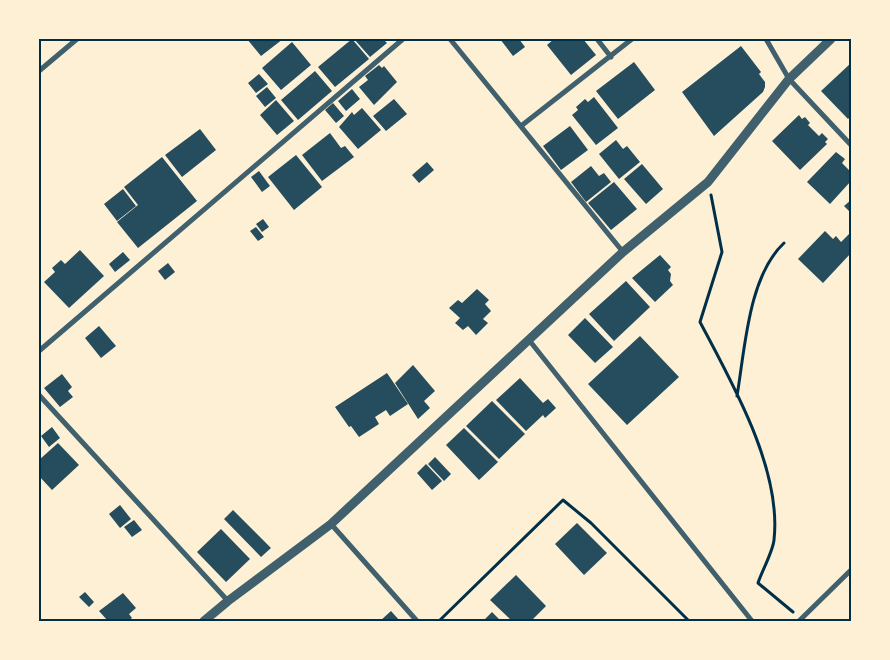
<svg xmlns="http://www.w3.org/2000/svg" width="890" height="660" font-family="Signika,sans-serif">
<rect width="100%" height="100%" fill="#fdf0d5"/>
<path fill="#264d5e" d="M247 39H283L261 56Z
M352 39 369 59 335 87 318 67Z
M354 39H383L387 43 370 57Z
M500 39H519L525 47 513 56Z
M554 39H583L596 55 571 75 547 45Z
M292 42 311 65 281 90 262 68Z
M741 46 761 72 759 74 765 82V87L763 92 714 136 682 92Z
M634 62 655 90 618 119 596 91Z
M851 63V116L848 119 821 91Z
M379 65 382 68 384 66 397 82 374 105 359 87 368 80 365 76Z
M315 71 332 91 298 120 281 100Z
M259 74 268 84 256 93 248 83Z
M267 87 276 98 265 107 256 96Z
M352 89 360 99 346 111 338 101Z
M594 97 618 128 596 145 572 115 578 110 576 107 585 99 588 102Z
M394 99 407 114 386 131 373 116Z
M276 100 294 121 277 135 260 115Z
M333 103 344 116 336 123 325 110Z
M362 108 381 130 358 149 339 127 352 112 354 115Z
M799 115 802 119 805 117 810 123 808 125 819 136 822 133 828 139 825 142 827 144 800 170 772 141Z
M570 126 588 150 561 170 543 146Z
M200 129 216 150 182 177 165 155Z
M330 133 341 148 345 146 354 157 322 181 302 155Z
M616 140 623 149 627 146 640 162 619 179 599 154Z
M836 152 845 159 842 163 851 172V181L830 204 807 182Z
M296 155 322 187 294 210 268 177Z
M162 157 197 201 138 248 117 222 138 205 124 187Z
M427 162 434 170 419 183 412 175Z
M642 164 663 189 646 204 624 179Z
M591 166 599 176 604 173 611 182 586 202 571 182Z
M259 171 270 186 262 192 251 177Z
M614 182 637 209 611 230 588 203Z
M123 189 136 206 117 221 104 204Z
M851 200V213L844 206Z
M263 219 269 227 262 232 256 224Z
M256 227 264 237 258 241 250 231Z
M825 231 833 239 836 236 841 242 850 233 851 253 823 283 798 259Z
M80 250 104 276 69 308 44 282 55 272 52 268 61 260 65 264Z
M123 252 130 260 115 272 109 264Z
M660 255 671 267 668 270 671 274 670 281 673 285 655 302 632 278Z
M168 263 175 272 165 280 158 271Z
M626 281 650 307 614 341 589 314Z
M477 289 489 300 485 304 491 311 483 319 488 323 476 335 468 326 463 330 455 323 460 318 449 308 458 300 462 303Z
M585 318 613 347 595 363 568 335Z
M99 326 116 346 101 358 85 338Z
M640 336 679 377 627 425 588 384Z
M413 365 435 391 424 401 430 408 418 419 395 383Z
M387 373 408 404 390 416 386 410 375 417 379 424 359 437 351 426 349 427 335 407Z
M62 374 72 387 68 391 73 397 60 407 44 388Z
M520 378 543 403 548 399 556 408 545 418 543 415 526 431 496 400Z
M492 401 525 434 499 459 466 426Z
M52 427 60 438 49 447 41 436Z
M464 428 498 462 479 480 446 445Z
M58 443 79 465 52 490 39 476V460Z
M435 457 451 474 444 481 428 464Z
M426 464 442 481 432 490 417 473Z
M120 505 131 519 120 528 109 514Z
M233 510 271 548 261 557 224 519Z
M134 520 142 530 132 537 124 527Z
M577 523 607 553 584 575 555 544Z
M221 529 250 559 226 582 197 552Z
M516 575 546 606 531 621H512L490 600Z
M85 592 94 602 89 607 79 597Z
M123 593 136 608 129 614 132 618 128 621H108L99 611Z
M391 611 400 621H380Z
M492 612 501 621H483Z"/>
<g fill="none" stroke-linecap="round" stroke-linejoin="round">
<path stroke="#003049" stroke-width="3" d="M711 195 722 252 700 322C732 383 782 469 774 540 773 551 762 571 758 583L793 612
M737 396C745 349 748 277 784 243
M439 621 563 500 591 523 689 621"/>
<path stroke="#3f606c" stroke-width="5" d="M450 39 623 252
M597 39 611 57
M766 39 789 79 851 145
M39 71 77 39
M521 126 632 39
M529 340 752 621
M39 351 403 39
M39 395 228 601
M331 524 417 621
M799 621 851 570"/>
<path stroke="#3f606c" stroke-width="9" d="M204 621 228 601 331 524 623 252 708 182 789 79 831 39"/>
</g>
<rect width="890" height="660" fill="none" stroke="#fdf0d5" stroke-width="80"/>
<rect x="40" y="40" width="810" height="580" fill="none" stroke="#003049" stroke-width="2"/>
</svg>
